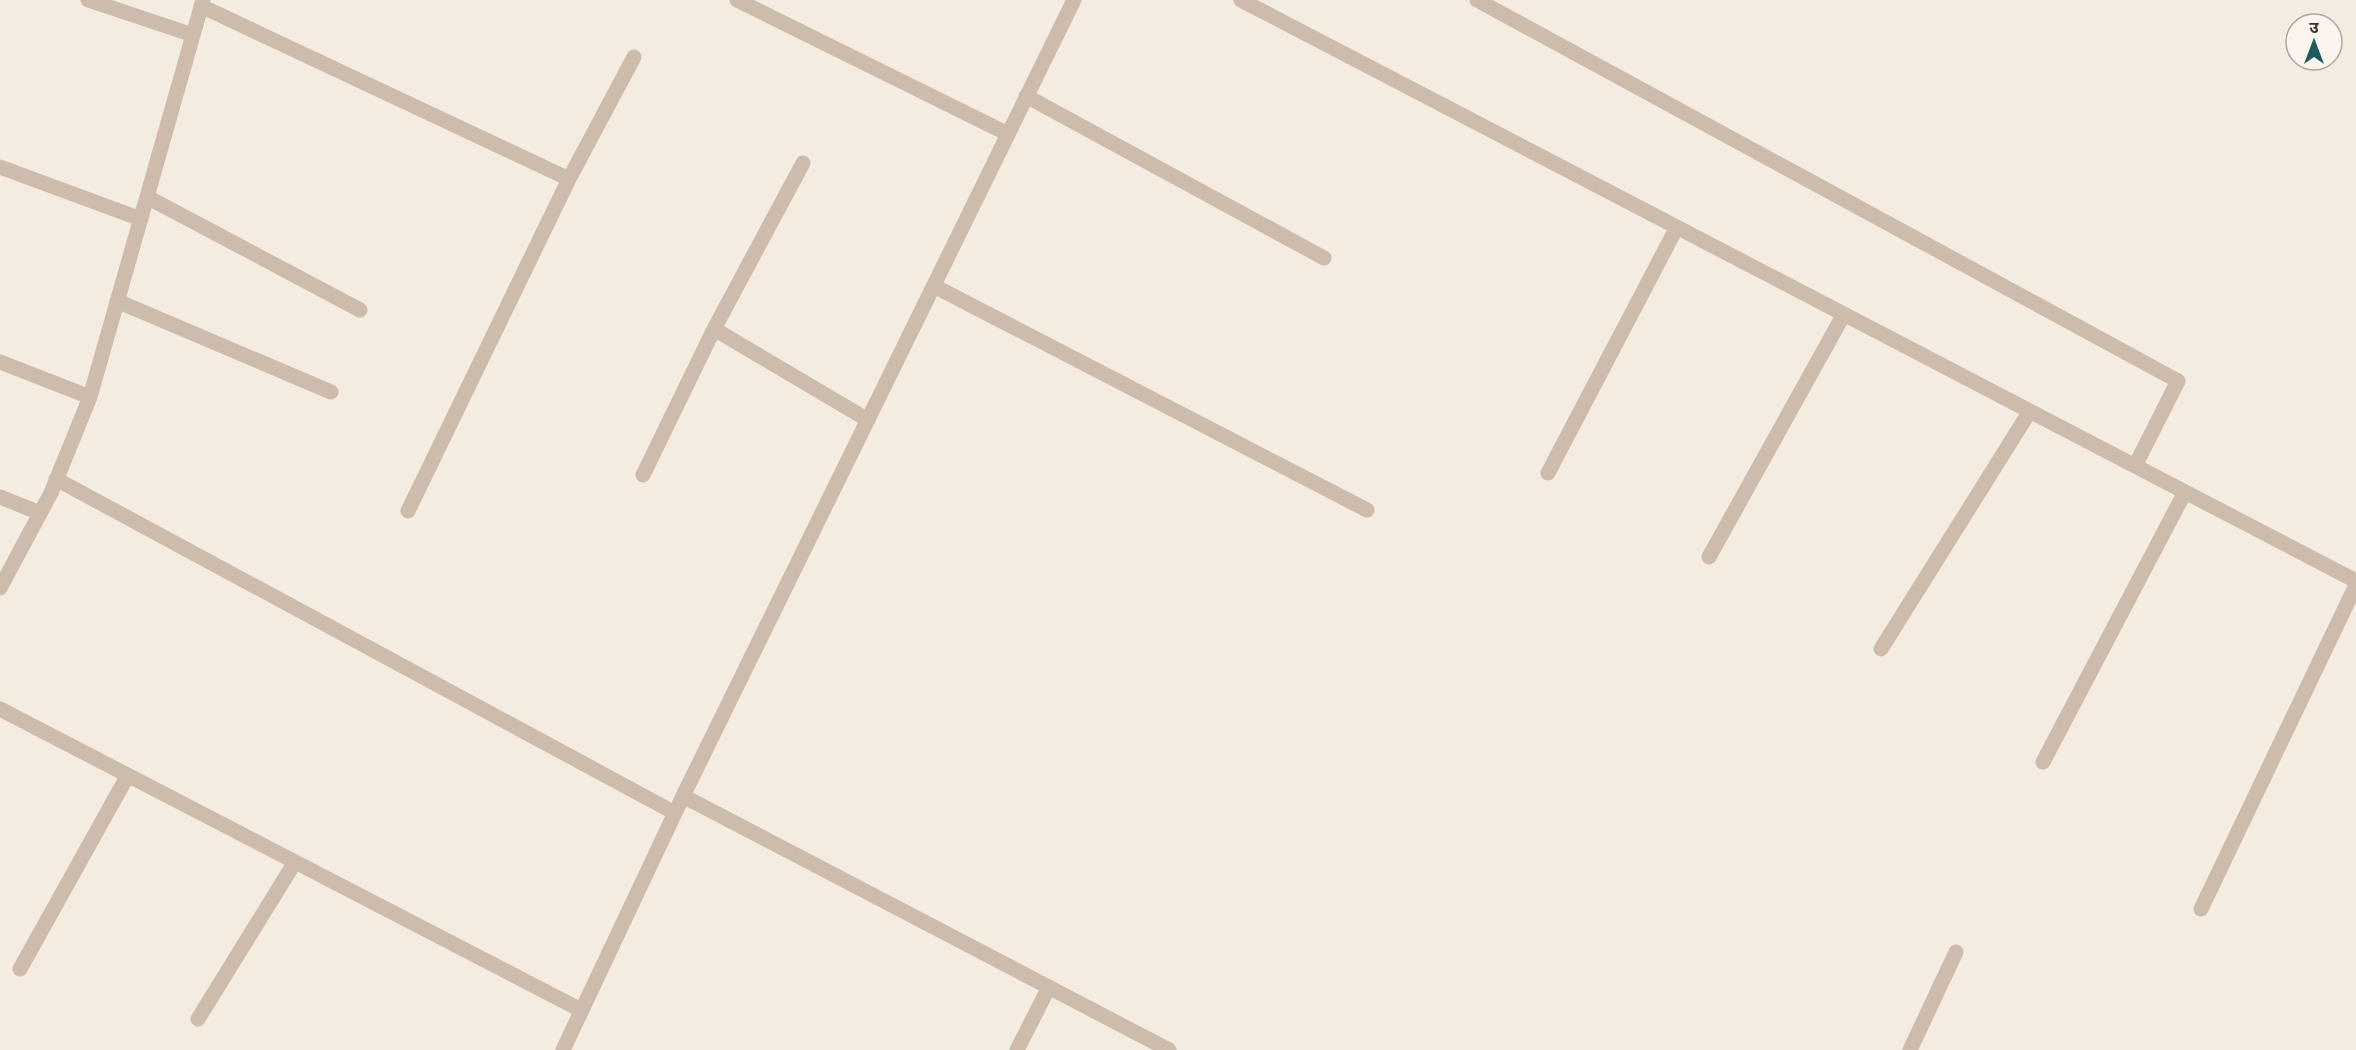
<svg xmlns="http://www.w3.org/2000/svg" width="2356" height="1050" font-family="Arial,'Noto Sans Devanagari',sans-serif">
<rect width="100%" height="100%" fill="#f4ebe1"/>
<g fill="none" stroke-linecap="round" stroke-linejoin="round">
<path stroke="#cdbbac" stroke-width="15" d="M88 0 193 35
M737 0 1008 134
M1241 0 2356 581
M1477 0 2178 381 2135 466
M201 6 569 179
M1026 96 1324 258
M0 167 141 219
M147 197 360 310
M934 286 1367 510
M117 301 331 392
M714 329 868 420
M0 362 90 397
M1548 473 1677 227
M643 475 714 329 803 163
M56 479 675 813
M0 497 40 513
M408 511 569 179 634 57
M1709 557 1844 314
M0 588 51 493 90 397 203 0
M1881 649 2030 411
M0 709 581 1010
M2043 762 2185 492
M683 796 1169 1050
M2201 909 2356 585
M20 969 128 775
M198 1019 295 862
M563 1050 683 796 1074 0
M1017 1050 1049 987
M1910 1050 1956 952"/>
</g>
<g transform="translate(2314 42)"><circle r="28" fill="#fbf5ee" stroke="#aea6a0" stroke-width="1.5"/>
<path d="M0-4.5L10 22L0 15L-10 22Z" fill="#1f5a5e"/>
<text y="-9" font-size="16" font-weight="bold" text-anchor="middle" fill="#3b302b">उ</text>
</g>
</svg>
